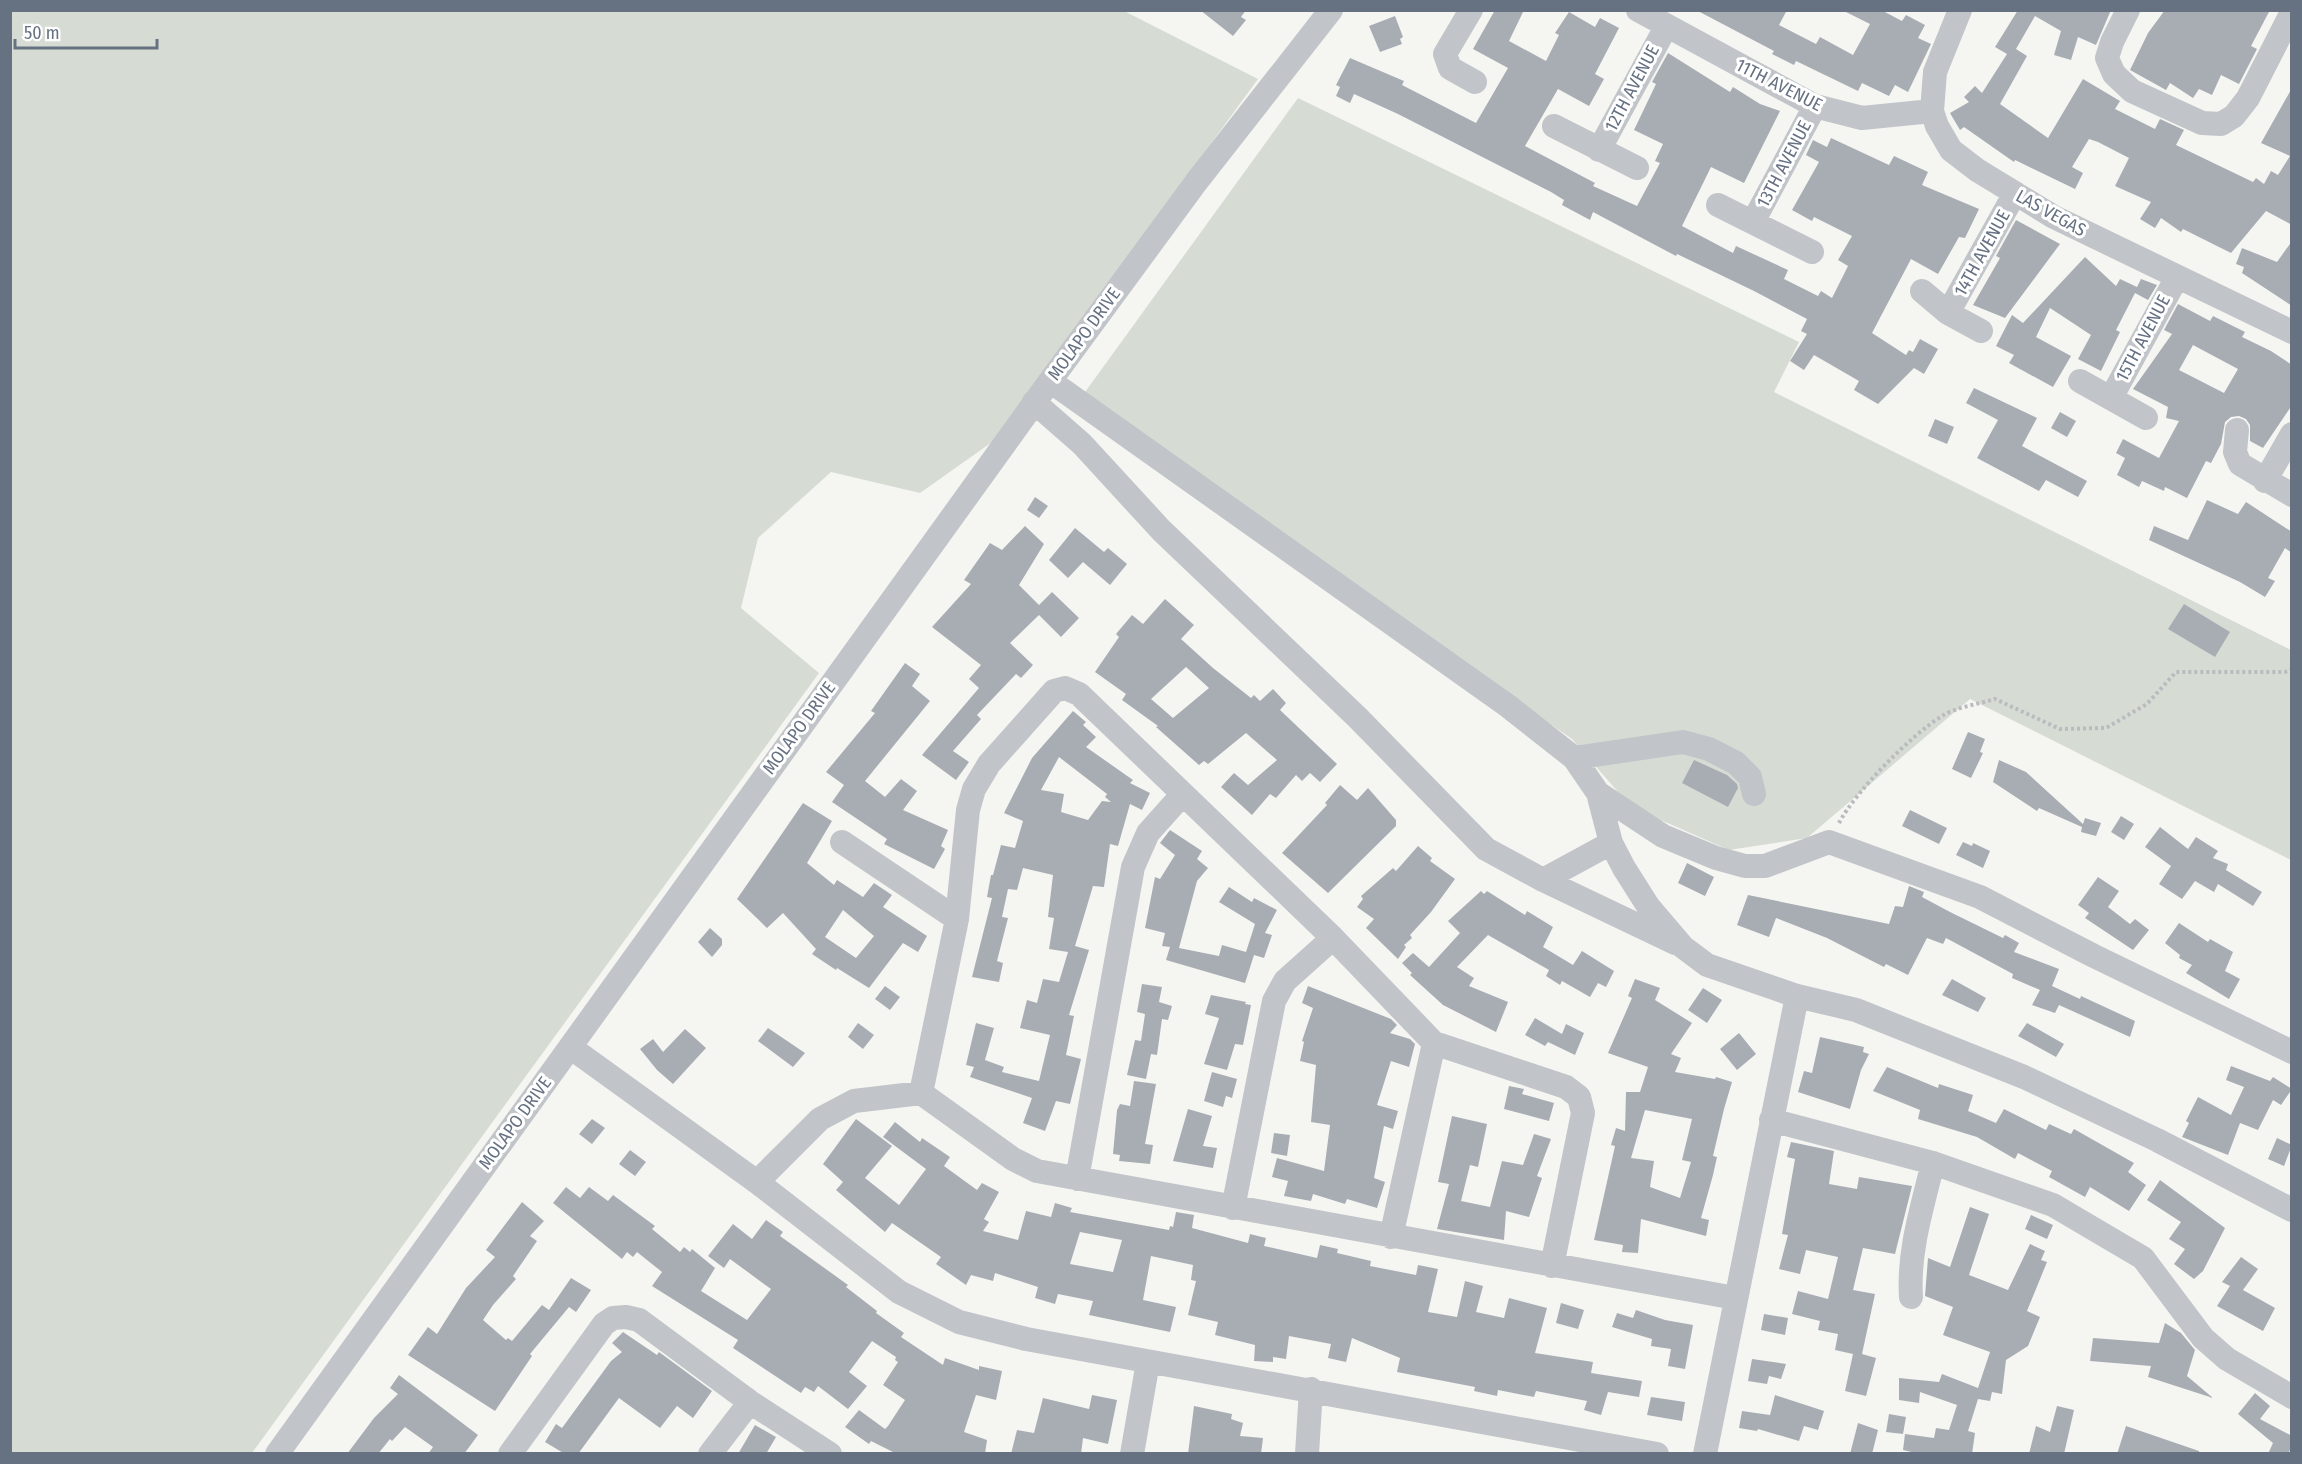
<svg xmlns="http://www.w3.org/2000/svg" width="2302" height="1464" font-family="'Fira Sans Condensed',sans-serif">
<rect width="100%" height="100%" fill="#f5f6f2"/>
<path fill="#d6dcd4" d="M10 11H1124L1258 79 995 440 920 493 831 472 758 538 741 608 819 673 252 1453H11Z
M1298 98 1799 342 1774 392 2291 650V860L1970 699 1807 838 1729 850 1631 807 1572 739 1080 399Z"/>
<path fill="#a8adb4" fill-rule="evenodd" d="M1200 10H1246L1241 17 1246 20 1233 36Z
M1495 10H1524L1509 41 1546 61 1559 35 1555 33 1569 12 1595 27 1600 18 1619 28 1595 74 1604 79 1589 106 1558 89 1525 146 1595 183 1593 186 1637 206 1660 163 1655 161 1663 144 1634 130 1656 84 1652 82 1668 53 1730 92 1733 87 1760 104 1780 111 1744 183 1711 167 1682 226 1733 253 1736 246 1788 270 1784 279 1818 296 1821 291 1832 298 1848 266 1838 260 1852 236 1814 217 1812 221 1792 210 1819 162 1806 155 1813 140 1827 147 1831 138 1889 165 1894 156 1928 172 1922 185 1979 209 1965 238 1959 237 1938 274 1911 259 1872 333 1906 355 1909 350 1913 352 1920 339 1938 349 1924 374 1914 368 1878 404 1854 390 1859 381 1814 355 1804 370 1790 361 1807 334 1801 331 1807 319 1754 291 1677 254 1676 256 1593 212 1590 220 1562 205 1564 200 1551 192 1398 114 1354 94 1350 103 1336 96 1340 87 1336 85 1350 58 1404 81 1402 85 1476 123 1508 68 1473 49Z
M1696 10H1787L1779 25 1816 44 1820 37 1853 55 1870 24 1842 10H1881L1902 21 1906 15 1925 25 1918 38 1931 44 1908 92 1895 85 1889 96 1862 83 1858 91 1796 61 1794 65 1772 54 1774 51Z
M2018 10H2111L2096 45 2078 37 2071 60 2054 55 2061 31 2035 16 2016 49 2027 56 2000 104 2048 138 2083 79 2120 101 2115 109 2155 129 2160 119 2184 130 2176 145 2253 182 2256 178 2264 184 2271 171 2278 175 2290 156 2261 143 2292 88V225L2266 211 2231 253 2183 229 2181 232 2161 218 2155 228 2140 219 2151 202 2115 186 2129 158 2098 142 2089 139 2072 167 2083 173 2075 189 2015 160 2014 162 1964 127 1960 130 1950 113 1969 102 1964 97 1975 86 1982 93 2007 54 1995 47Z
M2165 10H2270L2251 46 2257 49 2239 84 2221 75 2212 95 2199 89 2193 98 2170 83 2166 90 2130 70 2148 33Z
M1395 16 1403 37 1400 39 1402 44 1380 52 1369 26Z
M2016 220 2060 244 2005 318 1973 305 2000 258 1996 256Z
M2292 241V306L2242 273 2244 267 2236 264 2242 248 2277 262Z
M2085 257 2116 286 2120 279 2137 287 2141 279 2157 285 2148 300 2135 293 2116 330 2120 332 2101 371 2078 359 2091 335 2050 308 2036 337 2071 356 2053 387 2009 363 2014 355 1996 346 2012 315 2023 323Z
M2178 304 2210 321 2213 316 2245 332 2242 337 2271 351 2292 365V405L2263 448 2250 441V425L2246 419 2239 416 2231 417 2225 422 2221 444 2211 463 2206 461 2187 498 2165 487 2164 491 2142 481 2139 487 2117 475 2125 458 2116 453 2123 439 2159 458 2179 421 2166 418 2168 407 2133 389 2172 334 2164 330ZM2193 345 2238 369 2224 393 2179 370Z
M1974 388 2037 418 2022 446 2087 481 2078 497 2046 480 2039 491 1977 458 1998 420 1966 403Z
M2060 412 2076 421 2067 437 2051 428Z
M1935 419 1954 427 1947 444 1928 436Z
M1035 497 1048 506 1039 518 1027 510Z
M2207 500 2238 514 2246 502 2292 532V553L2285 548 2268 578 2275 581 2265 597 2240 582 2149 540 2154 526 2188 540Z
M1025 526 1044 544 1019 585 1039 605 1052 592 1079 618 1061 637 1039 615 1010 643 1033 665 1021 678 1016 674 977 715 981 719 953 751 969 762 956 780 922 755 979 688 969 679 981 665 932 627 971 584 964 580 990 543 1002 550Z
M1075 528 1104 552 1108 548 1127 564 1110 585 1083 562 1068 578 1049 560Z
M1165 599 1194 625 1181 639 1213 668 1251 698 1254 695 1260 701 1273 689 1286 703 1280 710 1337 764 1320 782 1310 773 1302 781 1296 775 1276 798 1270 794 1252 815 1221 787 1234 773 1248 785 1277 760 1246 733 1208 764 1204 761 1199 765 1156 727 1158 726 1122 700 1126 694 1095 672 1119 637 1116 634 1132 615 1143 624ZM1186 667 1209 688 1173 718 1151 699Z
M2184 604 2230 632 2215 657 2168 629Z
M905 663 920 674 912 686 930 701 865 781 885 797 901 779 917 791 903 810 948 830 941 846 945 849 934 869 884 844 887 839 832 802 844 785 826 772 875 713 871 711Z
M1073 711 1086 722 1083 725 1096 737 1086 747 1133 780 1130 783 1150 793 1142 810 1130 804 1118 846 1110 844 1104 887 1093 886 1075 946 1089 950 1069 1015 1074 1016 1066 1055 1081 1059 1070 1104 1056 1101 1045 1131 1023 1123 1032 1098 970 1077 974 1067 966 1065 976 1023 994 1028 985 1060 1004 1067 1002 1072 1039 1081 1050 1035 1020 1028 1027 1000 1037 1003 1043 979 1059 982 1068 952 1049 949 1054 918 1048 917 1053 875 1023 868 1017 890 1008 889 1002 917 1008 918 997 961 1003 963 999 982 972 977 992 898 987 897 991 875H993L1001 845 1015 848 1023 821 1004 813 1032 758ZM1059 757 1107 794 1105 797 1111 802 1102 801 1088 820 1061 812 1064 794 1041 790Z
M1968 732 1985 739 1980 752 1983 753 1971 778 1952 769Z
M1694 760 1727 775 1737 784 1738 788 1728 807 1682 783Z
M1999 760 2026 772 2083 824 2085 818 2101 823 2096 836 2081 832 2082 827 2039 808 2037 811 1993 782Z
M1340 785 1357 800 1368 788 1396 820V826L1328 893 1282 853 1327 805 1325 803Z
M803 803 832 821 807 863 834 885 837 880 863 897 874 883 892 895 883 907 927 936 918 952 903 943 869 988 837 968 836 970 812 954 816 949 783 913 767 928 737 899ZM843 910 874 936 856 958 825 937Z
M1910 810 1947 828 1939 844 1902 826Z
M2121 816 2134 824 2124 840 2111 832Z
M2160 827 2188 849 2196 837 2218 851 2213 858 2228 864 2226 870 2262 892 2253 906 2218 884 2214 892 2195 881 2182 899 2159 884 2171 866 2145 847Z
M1170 830 1202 851 1197 859 1208 868 1197 881 1179 948 1219 956 1222 945 1246 952 1255 924 1219 902 1229 887 1252 902 1254 898 1277 910 1265 933 1272 935 1264 958 1254 955 1245 983 1166 960 1170 947 1162 946 1165 933 1145 928 1155 877 1160 879 1175 855 1160 843Z
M1963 842 1972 846 1973 843 1990 851 1983 868 1956 855Z
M1418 846 1432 858 1430 861 1455 879 1431 912 1410 935 1412 938 1404 945 1406 947 1398 959 1366 928 1374 919 1357 907 1363 899 1361 896 1393 868 1396 871Z
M1687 863 1714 877 1705 896 1678 883Z
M2098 877 2119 891 2108 907 2130 924 2135 919 2149 930 2133 950 2085 918 2089 913 2078 905Z
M1909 886 1924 892 1922 897 1950 912 2003 938 2005 935 2019 943 2014 952 2059 969 2052 986 2080 999 2081 996 2135 1021 2130 1037 2059 1005 2055 1013 2032 1005 2040 990 2012 978 2013 974 1946 938 1943 944 1927 938 1908 975 1886 964 1884 967 1827 938 1776 918 1769 937 1737 925 1748 895 1889 924 1895 906 1903 907Z
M1481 891 1484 894 1487 891 1525 915 1527 911 1553 927 1543 947 1573 965 1582 951 1614 971 1606 987 1598 983 1590 997 1562 981 1560 985 1546 976 1549 970 1488 935 1457 967 1474 978 1469 986 1508 1002 1496 1032 1443 1005 1410 975 1412 973 1402 963 1413 953 1429 967 1460 933 1448 921Z
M2179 923 2208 942 2210 939 2233 952 2225 971 2240 979 2229 999 2186 973 2192 965 2179 958 2180 955 2165 943Z
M710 928 722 939V945L712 957 698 942Z
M1635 979 1660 988 1655 1000 1692 1023 1671 1054 1681 1058 1675 1072 1715 1079 1716 1077 1732 1082 1724 1109 1713 1156 1717 1157 1713 1175 1701 1218 1709 1220 1706 1236 1641 1219 1638 1253 1622 1252 1623 1245 1594 1240 1615 1146 1611 1145 1616 1128 1625 1131 1626 1092H1640L1648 1067 1608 1053 1632 998 1628 996ZM1645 1110 1692 1119 1682 1160 1691 1162 1680 1198 1650 1187 1654 1161 1631 1158Z
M1952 979 1986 998 1978 1012 1942 995Z
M1142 984 1162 987 1159 1002 1172 1006 1168 1020 1162 1019 1157 1055 1151 1054 1146 1079 1127 1075 1135 1040 1141 1041 1145 1014 1137 1012Z
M885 986 900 997 890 1010 875 999Z
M1308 986 1391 1019 1397 1025 1390 1033 1410 1039 1415 1044 1409 1067 1391 1061 1377 1105 1398 1111 1393 1129 1384 1126 1374 1178 1385 1182 1377 1208 1347 1199 1345 1204 1313 1194 1311 1201 1284 1196 1288 1181 1272 1177 1277 1158 1324 1171 1330 1125 1311 1122 1316 1065 1300 1061 1304 1042 1302 1041 1313 1008 1302 1003Z
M1703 988 1722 1000 1707 1023 1688 1010Z
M1211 995 1246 1002 1245 1004 1251 1005 1243 1045 1235 1044 1227 1070 1204 1064 1219 1018 1205 1014Z
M1535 1018 1562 1034 1566 1024 1584 1033 1575 1055 1548 1042 1545 1046 1525 1035Z
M858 1023 874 1035 863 1049 848 1037Z
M2027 1023 2064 1044 2056 1057 2018 1036Z
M768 1028 805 1053 793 1067 758 1041Z
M685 1029 706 1048 673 1084 657 1070 640 1049 653 1039 663 1052Z
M1739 1033 1756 1054 1737 1070 1720 1049Z
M1820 1037 1864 1047 1863 1052 1869 1054 1861 1070 1850 1109 1798 1092 1804 1071 1812 1073Z
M2231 1066 2270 1081 2273 1077 2292 1089 2281 1105 2273 1100 2258 1130 2240 1123 2228 1155 2182 1137 2189 1123 2186 1121 2198 1097 2231 1115 2244 1087 2226 1080Z
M1887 1067 1938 1088 1939 1084 1973 1095 1968 1111 1996 1123 2004 1109 2046 1130 2049 1124 2071 1134 2074 1129 2134 1163 2128 1172 2146 1185 2129 1211 2090 1187 2085 1197 2049 1177 2052 1171 2018 1153 2015 1159 1977 1137 1918 1119 1920 1110 1873 1091Z
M1212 1072 1237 1079 1232 1098 1226 1096 1223 1107 1204 1101Z
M1134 1081 1156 1084 1145 1144 1153 1145 1150 1164 1119 1161 1120 1155 1113 1154 1117 1110 1120 1104 1130 1106Z
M1509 1086 1524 1089 1522 1094 1554 1103 1549 1121 1504 1109Z
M1188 1109 1212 1116 1203 1146 1217 1148 1213 1168 1173 1161Z
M1452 1116 1487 1124 1478 1167 1470 1165 1461 1201 1490 1207 1502 1161 1523 1165 1534 1134 1551 1139 1537 1176 1542 1178 1529 1217 1506 1211 1504 1240 1437 1229 1449 1184 1438 1182Z
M592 1119 605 1128 592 1144 579 1134Z
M856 1119 892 1146 865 1178 899 1205 926 1169 883 1137 895 1122 920 1142 922 1138 950 1157 944 1166 977 1190 982 1183 999 1192 984 1219 989 1222 983 1231 1018 1240 1026 1211 1051 1217 1055 1203 1072 1208 1070 1212 1169 1230 1170 1226 1173 1227 1176 1212 1194 1215 1192 1228 1248 1243 1250 1234 1266 1238 1264 1246 1317 1258 1320 1245 1338 1249 1337 1253 1371 1261 1370 1266 1416 1275 1418 1265 1438 1269 1428 1312 1457 1317 1465 1281 1483 1286 1476 1312 1504 1318 1509 1298 1547 1308 1535 1353 1593 1362 1591 1373 1642 1381 1639 1397 1608 1392 1601 1415 1584 1410 1587 1401 1536 1391 1534 1397 1498 1390 1497 1396 1474 1391 1475 1387 1397 1372 1400 1358 1352 1338 1346 1362 1328 1358 1331 1344 1289 1336 1286 1359 1273 1357V1362L1254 1361 1255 1345 1215 1335 1218 1322 1188 1315 1196 1281 1191 1280 1193 1265 1151 1256 1143 1300 1176 1307 1170 1332 1089 1315 1093 1301 1058 1294 1055 1304 1035 1298 1038 1287 995 1273 993 1281 971 1275 966 1285 936 1264 941 1257 892 1223 885 1232 836 1190 843 1182 823 1164ZM1080 1232 1122 1240 1113 1272 1070 1264Z
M1274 1133 1290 1135 1287 1156 1271 1153Z
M2277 1138 2292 1145 2284 1166 2268 1159Z
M1791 1142 1834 1151 1829 1184 1857 1189 1859 1177 1912 1186 1895 1254 1863 1248 1853 1290 1875 1294 1862 1354 1876 1358 1866 1396 1845 1391 1853 1354 1835 1350 1838 1334 1818 1330 1820 1321 1792 1314 1798 1291 1828 1299 1838 1257 1806 1250 1800 1274 1779 1269 1788 1235 1782 1234 1795 1159 1787 1157Z
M630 1150 646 1162 635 1176 619 1164Z
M2160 1180 2225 1228 2203 1271 2194 1279 2174 1264 2185 1249 2169 1239 2181 1222 2147 1200Z
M566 1187 580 1198 589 1187 608 1201 613 1195 655 1226 652 1229 680 1252 684 1247 690 1252 692 1249 715 1268 701 1291 747 1320 771 1289 730 1259 724 1268 708 1256 733 1224 752 1239 766 1220 783 1232 780 1236 848 1285 846 1287 877 1311 876 1313 904 1333 901 1337 943 1365 945 1358 979 1370V1366L1002 1371 996 1400 976 1395 964 1432 987 1440 985 1454H897L871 1441 869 1444 845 1427 859 1410 885 1429 888 1426 905 1400 883 1385 898 1362 895 1360 896 1357 872 1341 849 1372 867 1386 848 1409 818 1386 814 1392 805 1387 801 1393 733 1348 738 1340 652 1286 662 1272 637 1252 633 1257 627 1252 622 1259 553 1203Z
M522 1202 544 1221 530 1236 537 1241 513 1276 516 1279 493 1305 483 1320 506 1340 508 1338 512 1341 542 1305 549 1310 571 1278 591 1290 576 1312 569 1307 530 1354 532 1356 495 1411 408 1355 428 1327 437 1334 466 1288 495 1257 486 1250Z
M1970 1207 1989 1214 1969 1275 2008 1290 2030 1244 2045 1251 2041 1260 2047 1262 2027 1311 2040 1317 2028 1346 2006 1360 2002 1394 1992 1392 1990 1401 1978 1399 1968 1431 1975 1433 1972 1454H1920L1903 1450 1905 1434 1934 1438 1936 1428 1949 1430 1957 1405 1920 1392 1919 1403 1899 1400V1378L1939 1382 1942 1374 1978 1388 1990 1352 1943 1335 1953 1307 1925 1296 1928 1258 1950 1267Z
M2031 1215 2053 1225 2047 1239 2025 1229Z
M2241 1257 2258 1269 2243 1290 2275 1308 2263 1331 2217 1306 2230 1286 2222 1282Z
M1561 1303 1584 1310 1578 1329 1556 1323Z
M1636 1310 1665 1320 1693 1325 1685 1369 1668 1366 1671 1349 1651 1346 1652 1339 1612 1327 1617 1313 1633 1318Z
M1764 1314 1788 1318 1785 1335 1761 1330Z
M2165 1323 2181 1333 2195 1350 2187 1376 2213 1398 2148 1377 2151 1366 2090 1361 2093 1338 2159 1343Z
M623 1332 657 1355 659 1352 712 1391 693 1418 677 1406 660 1428 619 1398 578 1454H565L545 1442 556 1424 562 1428 611 1361 622 1352 612 1343Z
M1752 1359 1786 1364 1781 1379 1769 1376 1767 1384 1748 1381Z
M399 1375 478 1435 464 1454H428L433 1447 405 1427 392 1441 390 1439 378 1454H347L374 1418 398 1394 390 1388Z
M2255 1393 2270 1406 2260 1419 2292 1436V1446L2288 1454H2268L2273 1443 2238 1414Z
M1092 1395 1117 1400 1108 1444 1083 1438 1081 1454H1011L1017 1430 1034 1433 1043 1398 1089 1409Z
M1775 1395 1824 1411 1818 1430 1804 1426 1799 1441 1758 1429 1757 1431 1739 1428 1742 1411 1770 1415Z
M1651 1397 1685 1402 1682 1421 1647 1415Z
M1194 1406 1232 1414 1231 1419 1243 1423 1240 1436 1263 1438 1261 1454H1188Z
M2057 1406 2074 1410 2064 1454H2029L2036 1426 2050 1432Z
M1889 1414 1906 1417 1903 1434 1886 1432Z
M1858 1423 1878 1430 1872 1454H1850Z
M755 1425 776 1437 766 1454H738Z
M2126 1426 2199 1451V1454H2117Z"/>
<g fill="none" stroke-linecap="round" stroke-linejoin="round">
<path stroke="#b9bbbe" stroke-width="4" stroke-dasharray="3 3" stroke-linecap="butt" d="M1839 823C1856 791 1910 736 1942 716 1956 707 1979 704 1995 699L2060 729 2106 728 2147 704 2176 672H2285L2292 669"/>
<path stroke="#c1c4c8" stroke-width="24" d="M1471 10 1445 54 1450 68 1475 82
M1638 10 1815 106 1862 118 1932 111
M1960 10 1935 72 1932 111 1937 126 1951 150 1977 170 2054 217 2292 332
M2128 10 2112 42 2107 58 2114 74 2132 91 2202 123 2221 124 2234 116 2248 98 2292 12
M1554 126 1637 168
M1599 150 1666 27
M1718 205 1812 252
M1753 222 1815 106
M1922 291 1948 313 2015 193
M1948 313 1981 331
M1050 381 1508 706 1574 758 1598 793 1611 843 1624 868 1648 906 1683 947 1707 965 1797 996 1856 1010 2024 1077 2157 1140 2292 1210
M2080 381 2146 418
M2111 398 2176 279
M1034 402 1082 444 1161 530 1357 717 1486 849 1543 880 1675 943
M2237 430 2235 452 2240 464 2292 495
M2265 481 2292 434
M1574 758 1683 742 1709 749 1736 763 1750 777 1754 794
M1598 793 1663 836 1716 858 1745 866H1765L1829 842 1980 897 2094 956 2292 1052
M842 842 957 919
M1543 880 1611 843
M570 1047 757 1182 899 1292 959 1322 1026 1339 1657 1454
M921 1093 957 919 968 810 974 789 989 764 1054 691 1065 688 1079 694 1333 938 1434 1043 1566 1087 1579 1097 1583 1113 1552 1266
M1771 1120 1933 1163 2053 1205 2143 1258 2203 1338 2227 1359 2292 1397
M1077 1179 1133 867 1148 833 1182 795
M757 1182 820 1119 854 1101 921 1093 1013 1159 1037 1171 1735 1298
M1233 1208 1274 1001 1285 981 1333 938
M1391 1237 1434 1043
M1911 1297C1908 1251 1922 1208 1933 1163
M277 1454 1050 381 1197 181 1331 10
M510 1454 604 1324 613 1318 626 1317 639 1320 750 1402 830 1454
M710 1454 750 1402
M1132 1454 1148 1362
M1307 1454 1311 1389
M1705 1454 1797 996"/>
</g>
<g text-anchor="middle" stroke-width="6" stroke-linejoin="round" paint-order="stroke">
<g font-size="18" fill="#667182" stroke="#fff">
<text transform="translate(1779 85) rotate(27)" y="6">11TH AVENUE</text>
<text transform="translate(1632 88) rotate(-62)" y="6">12TH AVENUE</text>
<text transform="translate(1784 164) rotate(-62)" y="6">13TH AVENUE</text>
<text transform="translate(2051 213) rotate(29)" y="6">LAS VEGAS</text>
<text transform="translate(1982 253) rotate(-61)" y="6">14TH AVENUE</text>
<text transform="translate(1084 334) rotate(-54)" y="6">MOLAPO DRIVE</text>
<text transform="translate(2143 338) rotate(-62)" y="6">15TH AVENUE</text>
<text transform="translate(799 728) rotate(-54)" y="6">MOLAPO DRIVE</text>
<text transform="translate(515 1123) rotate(-54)" y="6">MOLAPO DRIVE</text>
</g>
</g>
<rect width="2302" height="1464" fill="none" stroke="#667182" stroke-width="24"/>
<path d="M15 39v9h142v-9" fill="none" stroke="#667182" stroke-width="3"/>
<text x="24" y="39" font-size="18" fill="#667182" stroke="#ffffff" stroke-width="4.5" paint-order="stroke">50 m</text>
</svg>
